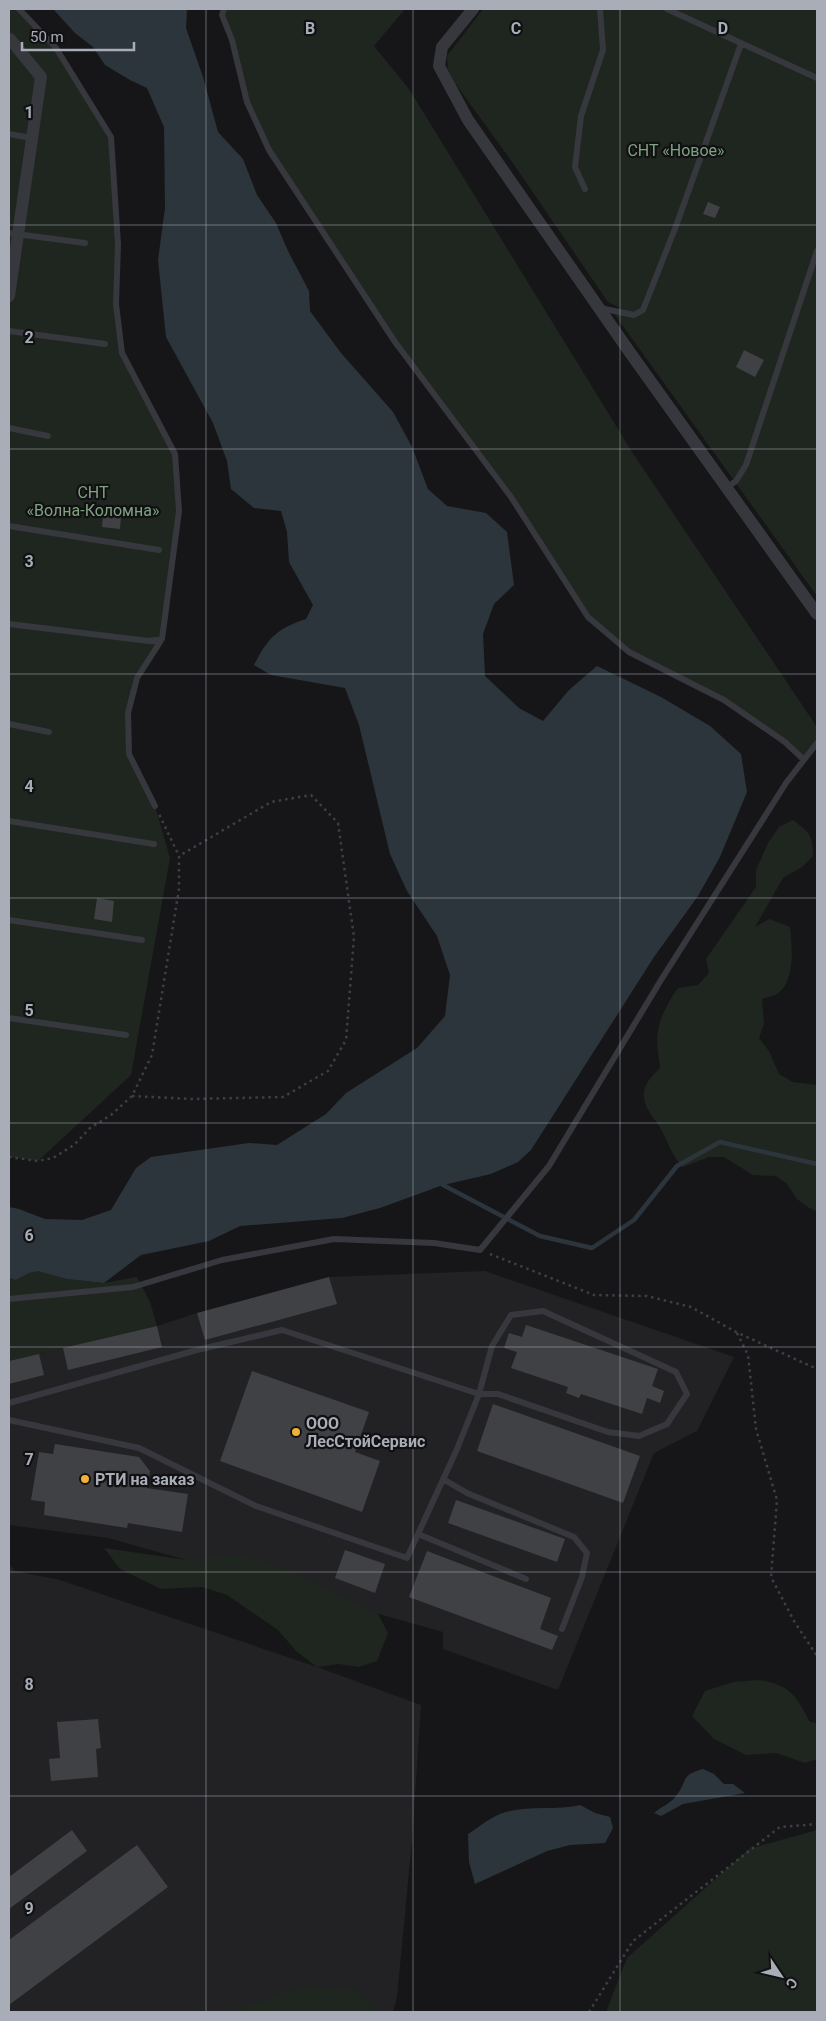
<svg xmlns="http://www.w3.org/2000/svg" width="826" height="2021" font-family="Roboto,sans-serif">
<rect width="100%" height="100%" fill="#161618"/>
<path fill="#222225" d="M485 1271 734 1357 697 1431 654 1453 558 1690 443 1649V1632L108 1538 9 1525V1361L157 1326 197 1313 329 1277Z
M9 1564 15 1571 60 1580 317 1667 421 1705 412 1840 397 1997 393 2012H9Z"/>
<path fill="#1e261f" d="M9 9H19L56 48 111 137 118 244 116 304 122 353 175 454 179 511 162 639 137 678 128 713 129 754 155 806 170 858 131 1075 38 1161 9 1157Z
M224 9H405L374 46 409 89 634 455 817 727V743L803 759 724 700 629 652 588 617 511 497 395 342 269 150 247 102 222 15Z
M483 9H817V596L615 315 620 308 608 302 510 159 455 83 448 70 447 56Z
M793 820C809 832 813 835 813 856L802 867 783 878 755 927 769 919 790 927C792 946 796 982 777 994 773 997 766 997 762 999L764 1024 759 1038 769 1051 779 1074 793 1082 817 1085V1211L809 1208 797 1199 786 1183 776 1176 753 1175 724 1157H709L683 1167C671 1155 668 1141 659 1126 653 1116 643 1107 644 1094 644 1083 653 1075 660 1068 659 1058 657 1049 657 1040 657 1022 668 1002 678 988L698 985 709 973 706 959 756 887V870L768 843 779 827Z
M38 1270 67 1279 104 1283 137 1277 150 1302 157 1326 9 1361V1278L16 1280 29 1273Z
M104 1548 187 1560 235 1555 259 1560 302 1576 378 1614 388 1633 377 1661 359 1667 338 1664 317 1667 296 1651 278 1630 227 1595 202 1587 161 1589 120 1569Z
M759 1680C791 1685 796 1696 810 1722L817 1723V1759L805 1763 776 1753 746 1755 714 1739 692 1716 705 1691 733 1682Z
M817 1830V2012H606L627 1958 749 1849Z
M303 1985 359 1990 378 2012H231Z"/>
<path fill="#2c353c" d="M53 9H187L186 28 203 77 218 132 243 159 257 195 276 223 288 251 309 291 310 311 341 353 393 412 412 447 428 489 447 506 486 513 507 532 514 585 494 604 483 634 485 676 519 708 543 721 569 690 597 666 661 697 710 726 741 754 747 792 720 857 698 896 654 957 531 1150 518 1162 491 1174 443 1185 380 1208 342 1218 240 1226 209 1241 141 1255 104 1283 67 1279 38 1271 29 1273 16 1280 9 1278V1207L19 1209 45 1219 82 1220 111 1210 136 1168 151 1157 249 1143 277 1145 326 1114 346 1093 417 1048 445 1016 450 975 437 936 407 891 390 854 359 725 345 688 271 675 254 665C268 638 276 629 306 619L313 605 289 562 287 532 281 511 254 508 231 489 227 461 213 423 166 337 158 260 165 208 164 127 147 88 130 80 105 65 93 47 75 33Z
M703 1769 714 1774 724 1784H733L745 1793 683 1804 661 1816 654 1813C661 1807 671 1803 676 1796 688 1781 680 1775 703 1769Z
M580 1805 595 1813 610 1817 613 1828 605 1843 570 1845 547 1851 475 1884 469 1862 468 1834C479 1827 493 1815 506 1812 530 1805 556 1811 580 1805Z"/>
<g fill="none" stroke-linecap="round" stroke-linejoin="round">
<path stroke="#2c353c" stroke-width="4.5" d="M443 1185 540 1236 592 1248 634 1220 677 1166 720 1142 817 1164"/>
</g>
<path fill="#404145" d="M708 202 720 207 715 218 703 214Z
M744 350 764 360 755 377 736 367Z
M103 515 121 516 120 529 102 527Z
M97 898 114 901 112 922 94 919Z
M329 1277 337 1304 205 1340 197 1313Z
M526 1325 658 1369 652 1386 664 1391 660 1403 647 1398 642 1414 581 1394 579 1398 566 1393 568 1387 511 1368 517 1352 504 1348 509 1333 522 1337Z
M157 1326 162 1347 68 1370 63 1348Z
M39 1354 44 1375 9 1384V1361Z
M252 1371 369 1412 355 1452 380 1461 362 1512 220 1461Z
M493 1404 640 1456 623 1503 477 1451Z
M55 1444 139 1457 150 1471 147 1488 188 1494 182 1532 128 1523 127 1528 44 1515 45 1502 31 1500 39 1452 53 1454Z
M456 1500 565 1539 557 1562 448 1523Z
M345 1550 385 1564 375 1593 335 1578Z
M427 1551 551 1598 540 1629 558 1636 552 1650 409 1597Z
M98 1719 101 1748 96 1749 98 1777 51 1781 49 1759 60 1758 57 1722Z
M72 1830 87 1851 9 1909V1877Z
M137 1845 168 1887 9 2005V1940Z"/>
<g fill="none" stroke-linecap="round" stroke-linejoin="round">
<path stroke="#3d3f44" stroke-width="2.5" stroke-dasharray="2.5 4" stroke-linecap="butt" d="M132 1096 192 1099 283 1097 328 1071 346 1040 354 937 338 823 311 795 271 802 179 856
M9 1157 38 1161 53 1158 74 1145 90 1128 111 1115 132 1096 152 1055 179 889V856L159 814
M490 1254 594 1295 647 1296 691 1307 736 1332 817 1369
M737 1333 748 1355 756 1429 777 1500 771 1577 794 1621 817 1656
M589 2012 633 1941 780 1827 817 1824"/>
<path stroke="#37383d" stroke-width="6" d="M19 9 56 48 111 137 118 244 116 304 122 353 175 454 179 511 162 639 137 678 128 713 129 754 155 806
M224 9 222 15 232 40 247 102 269 150 395 342 511 497 588 617 629 652 724 700 785 742 803 759
M667 9 817 78
M9 134 32 138
M585 189 575 167 581 116 603 50 600 9
M9 233 85 243
M600 308 634 315 643 310 676 226 741 44
M9 331 105 344
M9 428 48 436
M726 488 736 481 746 465 817 251
M9 526 159 550
M9 624 149 641 162 639
M9 724 49 732
M9 821 154 844
M9 920 142 940
M9 1018 126 1035
M9 1299 133 1287 222 1260 334 1239 434 1243 480 1250 549 1166 661 980 786 783 817 743
M9 1403 197 1350 282 1330 479 1394H498L608 1432 639 1436 667 1424 687 1394 676 1372 543 1311 511 1315 492 1346 479 1394 457 1449 407 1558 256 1506 139 1448 9 1420
M443 1479 467 1493 574 1537 587 1553 582 1577 562 1629
M418 1534 526 1579"/>
<path stroke="#37383d" stroke-width="12" d="M473 9 442 47 439 66 468 120 631 354 817 614
M9 296 41 77 10 39"/>
</g>
<path fill="none" stroke="#a8adb8" stroke-width="1" stroke-opacity="0.55" d="M206 9V2012M413 9V2012M620 9V2012M9 225H817M9 449H817M9 674H817M9 898H817M9 1123H817M9 1347H817M9 1572H817M9 1796H817"/>
<g fill="#f2b134" stroke="#111113" stroke-width="2">
<circle cx="296" cy="1432" r="5"/>
<circle cx="85" cy="1479" r="5"/>
</g>
<g text-anchor="middle" stroke-width="4.5" stroke-linejoin="round" paint-order="stroke">
<g font-size="16" fill="#7fa381" stroke="#111113">
<text x="676" y="156">СНТ «Новое»</text>
<text x="93" y="498">СНТ<tspan x="93" dy="18">«Волна-Коломна»</tspan></text>
</g>
<g font-size="16" font-weight="bold" fill="#a8adb8" stroke="#111113" text-anchor="start">
<text x="306" y="1429">ООО<tspan x="306" dy="18">ЛесСтойСервис</tspan></text>
<text x="95" y="1485">РТИ на заказ</text>
</g>
</g>
<g font-size="16" text-anchor="middle" font-weight="bold" fill="#a8adb8" stroke="#111113" stroke-width="4.5" stroke-linejoin="round" paint-order="stroke">
<text x="310" y="34">B</text>
<text x="516" y="34">C</text>
<text x="723" y="34">D</text>
<text x="29" y="118">1</text>
<text x="29" y="343">2</text>
<text x="29" y="567">3</text>
<text x="29" y="792">4</text>
<text x="29" y="1016">5</text>
<text x="29" y="1241">6</text>
<text x="29" y="1465">7</text>
<text x="29" y="1690">8</text>
<text x="29" y="1914">9</text>
</g>
<rect width="826" height="2021" fill="none" stroke="#a8adb8" stroke-width="20"/>
<g transform="translate(781 1976) rotate(125)" stroke="#111113" stroke-width="4" paint-order="stroke">
<path d="M0-4L9 19L0 12L-9 19Z" fill="#a8adb8"/>
<text y="-8" font-size="14" font-weight="bold" text-anchor="middle" fill="#a8adb8">С</text>
</g>
<path d="M22 42v8h112v-8" fill="none" stroke="#a8adb8" stroke-width="2.5"/>
<text x="30" y="42" font-size="15" fill="#a8adb8" stroke="#111113" stroke-width="4" paint-order="stroke">50 m</text>
</svg>
